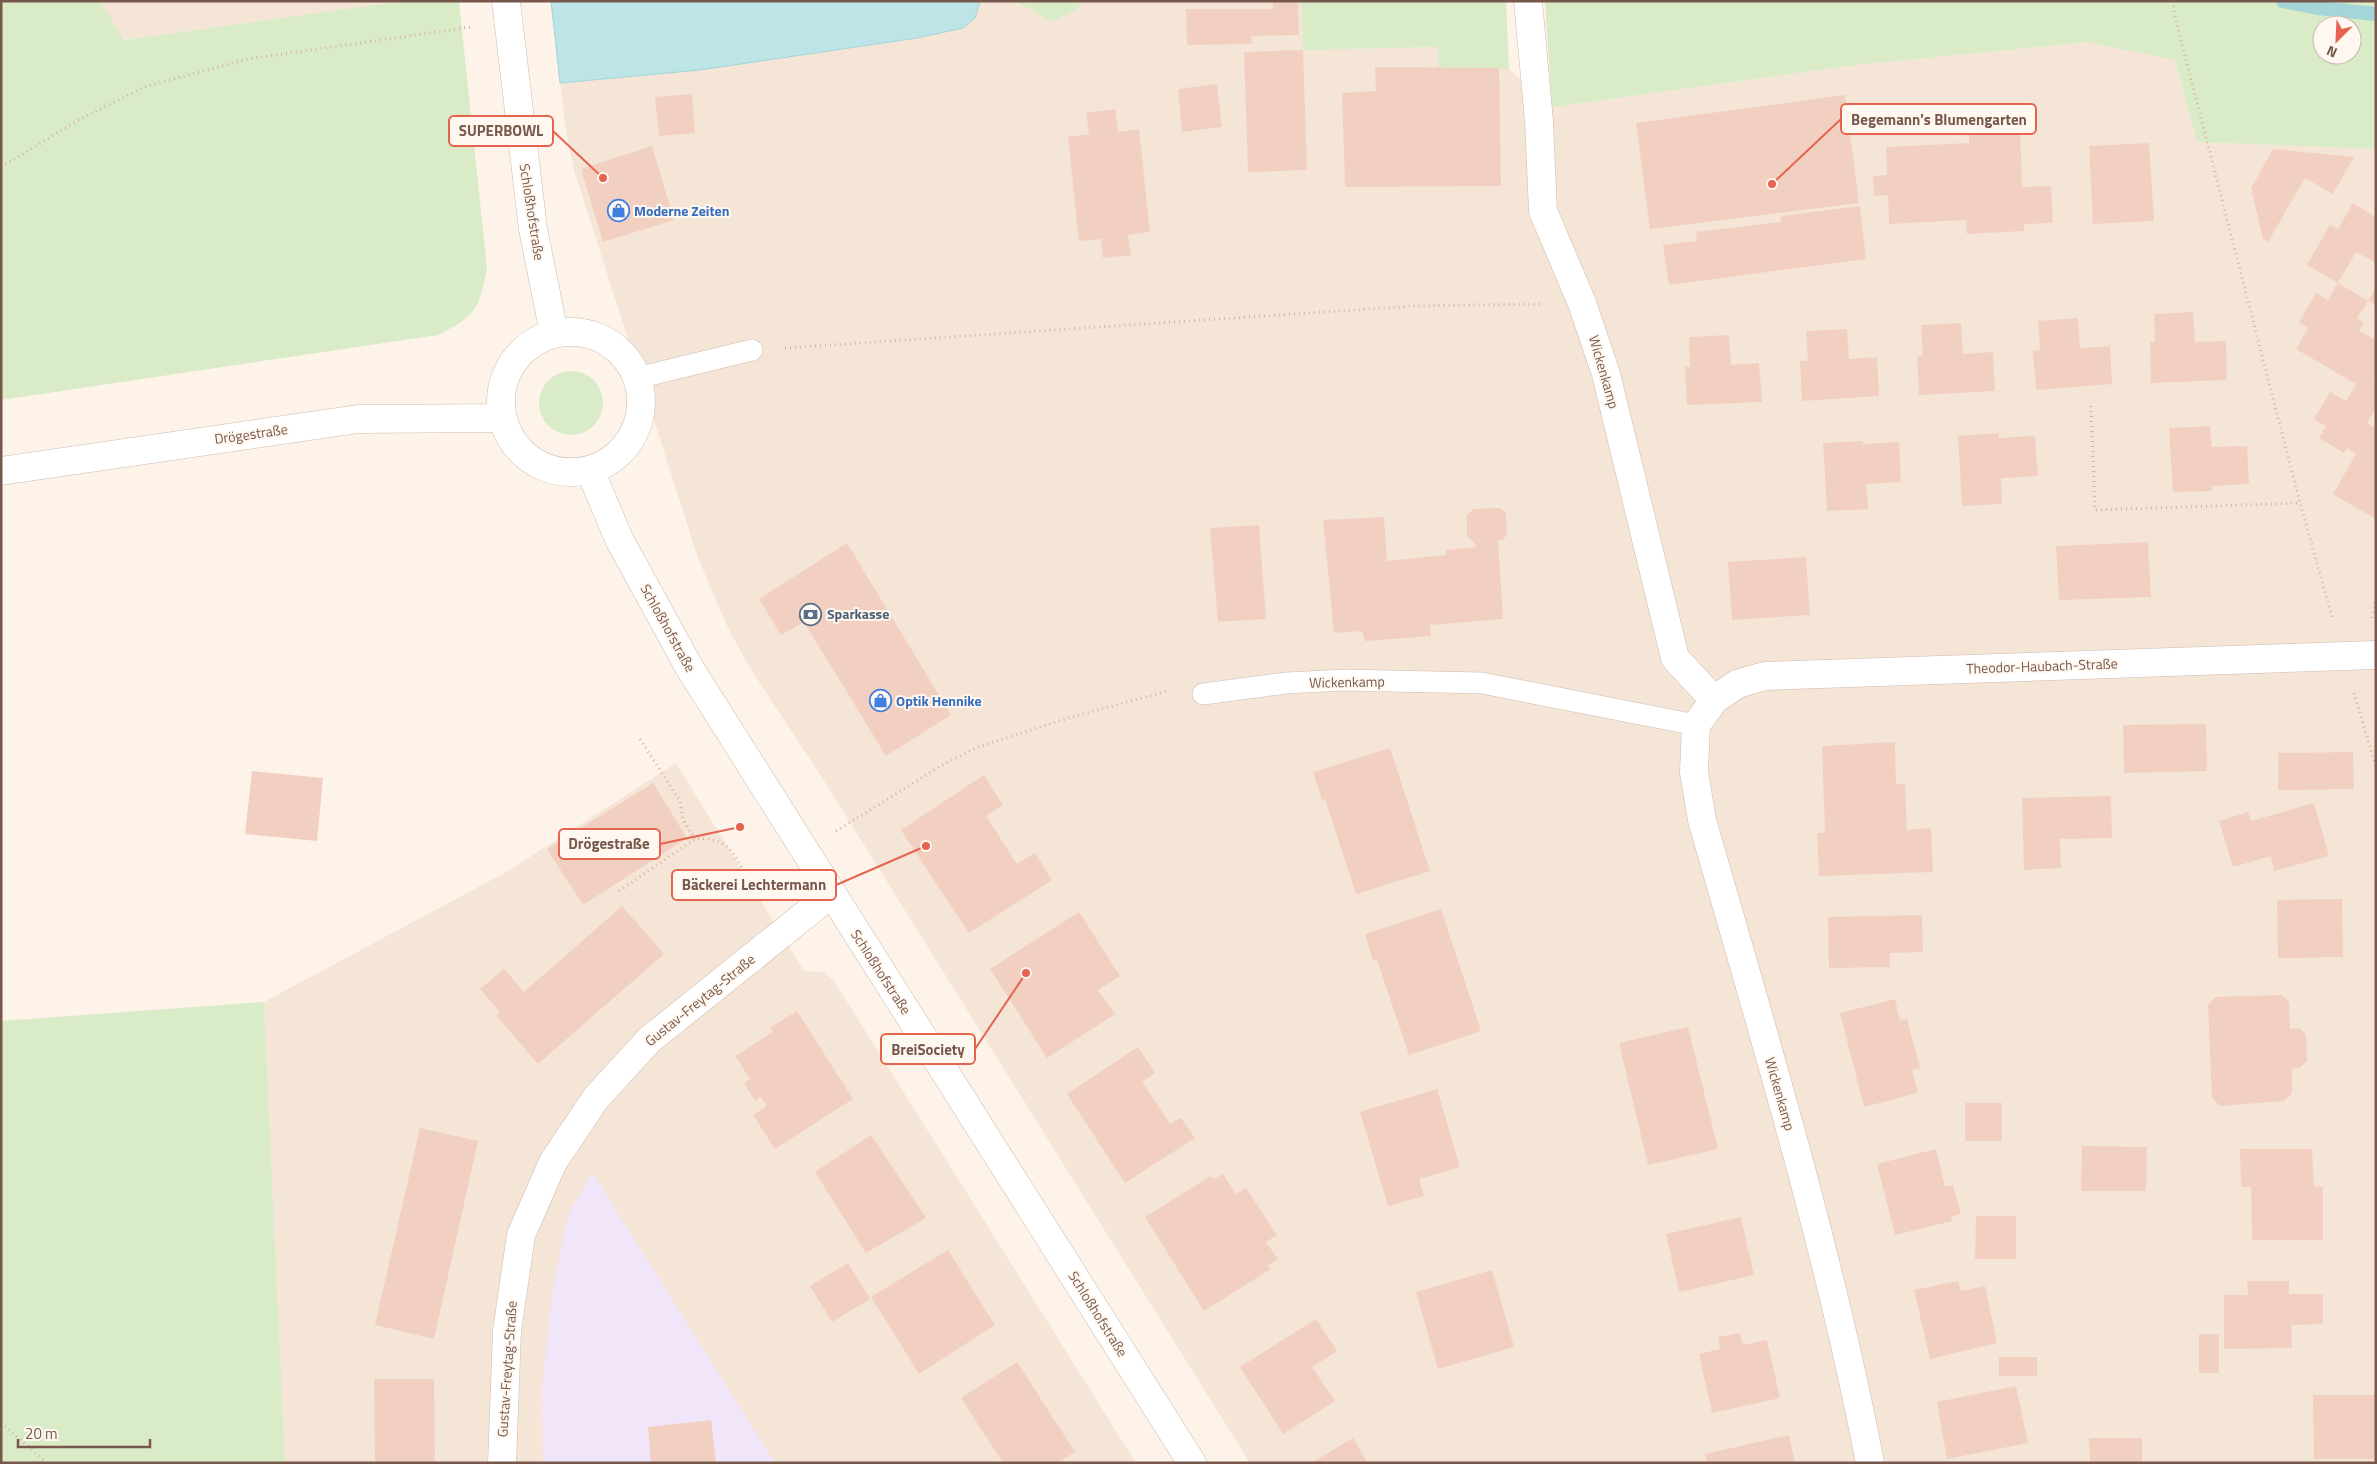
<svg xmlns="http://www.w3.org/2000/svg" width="2377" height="1464" font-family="'Titillium Web',sans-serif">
<rect width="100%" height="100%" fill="#fdf3e9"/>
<path fill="#f4e5d7" d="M100 1H403L123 40Z
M551 1H1301L1303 50 1438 47 1499 68 1509 69 1552 107 1855 65 2086 42 2175 60 2197 142 2376 149V1463H1250L821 776 750 668 728 628 698 558 574 170 565 125Z
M676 763 804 971 824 972 834 981 1136 1463H277L285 1461 264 1002 508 871Z"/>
<path fill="#f0e5f9" d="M592 1172 775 1463H543L542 1388 553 1289 568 1215Z"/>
<path fill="#d9ebc7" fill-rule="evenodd" d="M1 1H100L124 40 403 1H459L487 268C479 309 476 316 438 335L1 400Z
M1015 1H1081L1080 7 1052 22Z
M1301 1H1506L1509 69 1438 68V47L1303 50Z
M1545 1H2376V149L2197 142 2175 60 2086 42 1855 65 1552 107ZM2322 25H2352V55H2322Z
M539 403a32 32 0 1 1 64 0a32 32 0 1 1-64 0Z
M264 1002 285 1462 1 1463V1021Z"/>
<path fill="#bde4e7" stroke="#a3d5d9" d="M551 1H980L975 18 963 28 917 38 700 70 560 83Z"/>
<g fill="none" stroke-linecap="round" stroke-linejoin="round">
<path stroke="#a3d5d9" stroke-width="14" d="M2283 1 2318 8 2376 14"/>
</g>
<path fill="#f2d0c1" d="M1273 1H1298L1299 35 1251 36 1252 44 1187 45 1186 9H1273Z
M1303 50 1307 170 1248 172 1244 52Z
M1375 67 1499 68 1501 186 1345 187 1342 93 1376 91Z
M1217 84 1222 127 1182 132 1178 89Z
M692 94 695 133 659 136 655 97Z
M1845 95 1859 203 1650 229 1636 123Z
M1115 109 1118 132 1139 129 1150 232 1128 235 1131 255 1103 258 1101 239 1079 241 1068 137 1089 134 1086 113Z
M2020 130 2022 187 2051 186 2053 223 2024 224V231L1967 234 1966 220 1889 224 1888 195 1874 196 1873 176 1887 175 1886 147 1969 143V132Z
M2149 143 2154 221 2093 224 2089 146Z
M652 146 674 220 603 242 581 169Z
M2273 149 2354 157 2333 194 2305 178 2268 242 2263 239 2251 188Z
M2353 203 2376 217V263L2356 252 2338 283 2307 265 2330 225 2338 229Z
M1860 206 1866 259 1669 285 1663 245 1697 241 1696 232 1781 222V216Z
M2338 283 2368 301 2357 318 2364 323 2359 331 2376 340V375L2373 379 2376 381V408L2367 423 2376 428V519L2333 494 2356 454 2347 448 2344 453 2319 438 2326 426 2314 419 2330 392 2346 401 2356 384 2296 349 2308 328 2299 322 2316 293 2328 300Z
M2376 287V305L2368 301Z
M2193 312 2195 342 2226 341 2227 380 2151 383 2150 342H2155L2154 314Z
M2078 318 2080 348 2110 346 2112 384 2036 390 2033 351 2040 350 2038 321Z
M1961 323 1963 354 1993 352 1995 391 1919 395 1917 356 1923 355 1921 325Z
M1847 329 1849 359 1877 357 1879 396 1802 401 1800 361H1808L1806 331Z
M1729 335 1731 365 1759 363 1762 402 1687 405 1685 366 1690 367 1689 337Z
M2210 426 2212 447 2247 446 2249 484 2212 486V491L2173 492 2169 428Z
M1998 433 1999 438 2035 436 2038 476 2001 478 2002 504 1962 506 1958 436Z
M1863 441V444L1899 442 1901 482 1866 484 1868 509 1827 511 1823 443Z
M1500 508 1506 513 1507 534 1503 540 1498 541 1503 619 1430 625 1431 636 1365 641 1362 631 1334 633 1323 520 1384 517 1387 561 1446 555V550L1476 547 1474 542 1467 536V515L1473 509Z
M1259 525 1266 619 1218 622 1210 528Z
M2148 542 2151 597 2059 600 2056 546Z
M847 543 951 715 886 756 804 622 781 635 759 599Z
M1806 557 1810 615 1732 620 1728 562Z
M2206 724 2207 771 2124 773 2123 725Z
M1895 742 1896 784H1905L1907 830 1931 828 1933 872 1819 876 1817 833H1825L1822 746Z
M1390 748 1430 871 1356 894 1325 799 1322 800 1313 772Z
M2353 752 2354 789 2278 790V753Z
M252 771 323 778 317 841 245 834Z
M984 775 1003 805 986 816 1017 864 1035 853 1052 880 969 933 901 830Z
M653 783 687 838 583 905 547 849Z
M2111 796 2112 838 2060 839 2061 868 2024 870 2022 798Z
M2314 803 2329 856 2274 871 2271 856 2233 867 2219 821 2248 812 2251 821Z
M2342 899 2343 957 2278 958 2277 900Z
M622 906 664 954 538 1064 496 1015 500 1012 480 989 504 969 524 992Z
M1441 909 1481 1031 1409 1055 1377 960 1373 961 1365 934Z
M1079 912 1120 976 1098 990 1115 1014 1047 1058 990 969Z
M1922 915 1923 952 1890 953V967L1829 968 1828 917Z
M2282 995 2289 1002 2290 1029 2299 1028 2306 1034 2307 1061 2299 1068 2292 1069V1093L2284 1101 2220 1106 2212 1098 2208 1005 2215 997Z
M1895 999 1900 1021 1907 1019 1920 1068 1912 1070 1918 1093 1864 1107 1840 1013Z
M797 1011 853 1099 775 1149 753 1115 767 1106 761 1097 755 1101 744 1083 750 1079 735 1056 773 1032 770 1028Z
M1688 1027 1718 1149 1648 1165 1619 1043Z
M1138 1047 1155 1073 1142 1082 1170 1124 1181 1118 1195 1138 1125 1183 1067 1094Z
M1437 1089 1460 1167 1419 1179 1424 1196 1388 1206 1360 1112Z
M1965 1103H2002V1141H1965Z
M420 1128 478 1141 434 1339 375 1325Z
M871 1135 926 1218 866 1253 815 1172Z
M2082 1146 2147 1147 2146 1191H2081Z
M1936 1149 1945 1187 1953 1185 1961 1214 1951 1217 1952 1221 1895 1235 1877 1164Z
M2240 1149H2312L2314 1186 2323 1187V1240H2252L2251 1187H2241Z
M1223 1174 1236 1194 1246 1188 1277 1235 1266 1242 1278 1259 1268 1266 1271 1269 1204 1311 1145 1217 1211 1176 1214 1179Z
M1976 1216H2016V1259H1975Z
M1741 1217 1754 1275 1679 1292 1666 1234Z
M948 1250 995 1325 919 1374 871 1297Z
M848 1263 870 1299 832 1322 810 1286Z
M1492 1270 1514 1347 1438 1369 1416 1292Z
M1958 1281 1961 1291 1985 1286 1997 1343 1930 1359 1914 1290Z
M2247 1281H2289V1294H2323V1324L2291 1325 2292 1348 2224 1349V1295H2248Z
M1316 1319 1337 1351 1312 1367 1335 1401 1283 1434 1240 1367Z
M1740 1333 1743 1345 1767 1340 1780 1398 1712 1413 1699 1354 1720 1349 1718 1337Z
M2199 1334H2219V1373H2199Z
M1999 1357H2037V1376H1999Z
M1017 1362 1075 1452 1058 1463H1003L961 1398Z
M374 1379H434L435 1463H375Z
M2016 1386 2028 1443 1947 1459 1937 1402Z
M2313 1395H2376V1459H2314Z
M711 1420 716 1463H651L648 1427Z
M1789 1435 1795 1463H1707L1705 1454Z
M1353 1438 1368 1463H1311Z
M2089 1438H2142V1463H2090Z"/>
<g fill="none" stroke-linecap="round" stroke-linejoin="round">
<defs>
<path id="lane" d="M637 378 752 350
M1203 694 1286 683 1345 680 1482 683 1696 725"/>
<path id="street" d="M506 1 533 229 554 333
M1528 1 1539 121 1543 211 1582 303 1606 374 1675 658 1714 700
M501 402a70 70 0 1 1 140 0a70 70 0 1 1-140 0Z
M590 470 619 539 689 667 1192 1463
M1 471 358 419 502 418
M502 1463 507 1331 521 1235 553 1162 596 1098 649 1040 831 894
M1870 1463C1828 1245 1763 1033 1702 820L1694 772 1696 725 1714 700 1737 684 1765 676 2376 655"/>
</defs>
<use href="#lane" stroke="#cfbaae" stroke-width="22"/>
<use href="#street" stroke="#cfbaae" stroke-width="29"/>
<path stroke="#d8b3a3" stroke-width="3" stroke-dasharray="1 4" stroke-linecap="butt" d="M2173 1 2175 17 2300 503 2333 620
M1 167 82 118 147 86 248 59 471 27
M785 348 1414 306 1542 304
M2091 406 2095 510 2300 503
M2372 618 2376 601
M2354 693 2376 767
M640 739 680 801 683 820 695 839
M836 831 944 764 978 747 1075 716 1168 691
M619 891 695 839C743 836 731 871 758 881L774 871
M1 1423 47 1463"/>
<use href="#lane" stroke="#fff" stroke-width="21"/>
<use href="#street" stroke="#fff" stroke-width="28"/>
</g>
<defs>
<symbol id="shop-ring" viewBox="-11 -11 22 22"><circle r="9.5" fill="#fff8f0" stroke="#3f7fe0" stroke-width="1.5"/><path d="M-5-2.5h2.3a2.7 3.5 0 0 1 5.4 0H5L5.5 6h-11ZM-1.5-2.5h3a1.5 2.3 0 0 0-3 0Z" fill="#3f7fe0"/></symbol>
<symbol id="bank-ring" viewBox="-11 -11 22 22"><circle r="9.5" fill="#fff8f0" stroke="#5c6f8a" stroke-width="1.5"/><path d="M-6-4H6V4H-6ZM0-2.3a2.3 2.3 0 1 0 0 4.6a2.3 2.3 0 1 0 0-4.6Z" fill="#5c6f8a"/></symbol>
</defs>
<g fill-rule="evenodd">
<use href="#shop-ring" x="606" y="198" width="25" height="25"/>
<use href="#bank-ring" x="798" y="602" width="25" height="25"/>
<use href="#shop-ring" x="868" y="688" width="25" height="25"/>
</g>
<g text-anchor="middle" stroke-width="4" stroke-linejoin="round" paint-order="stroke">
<g font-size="14" font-weight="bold" fill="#366cbe" stroke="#fff8f0" text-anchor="start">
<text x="634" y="216">Moderne Zeiten</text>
<text x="896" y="706">Optik Hennike</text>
</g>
<g font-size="14" fill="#78584c" stroke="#fff8f0">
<text transform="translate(532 212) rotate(81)" y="5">Schloßhofstraße</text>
<text transform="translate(1604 372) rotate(74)" y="5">Wickenkamp</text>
<text transform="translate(251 434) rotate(-8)" y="5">Drögestraße</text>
<text transform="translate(668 628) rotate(61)" y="5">Schloßhofstraße</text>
<text transform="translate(2042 666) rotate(-2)" y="5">Theodor-Haubach-Straße</text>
<text transform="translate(1347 682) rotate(-1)" y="5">Wickenkamp</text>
<text transform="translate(881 972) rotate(57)" y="5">Schloßhofstraße</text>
<text transform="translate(700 1000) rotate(-39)" y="5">Gustav-Freytag-Straße</text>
<text transform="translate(1780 1094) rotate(74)" y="5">Wickenkamp</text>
<text transform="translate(1098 1314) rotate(58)" y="5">Schloßhofstraße</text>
<text transform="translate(507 1369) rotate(-86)" y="5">Gustav-Freytag-Straße</text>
</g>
<g font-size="14" font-weight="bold" fill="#4e5e75" stroke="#fff8f0" text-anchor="start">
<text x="827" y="619">Sparkasse</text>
</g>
</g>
<path fill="none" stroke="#e6644f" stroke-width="2" d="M1772 184L1841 119M603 178L553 131M740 827L660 844M926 846L836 885M1026 973L975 1049"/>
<g fill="#e6644f" stroke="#fff8f0" stroke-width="2">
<circle cx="1772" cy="184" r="5"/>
<circle cx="603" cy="178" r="5"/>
<circle cx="740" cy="827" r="5"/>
<circle cx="926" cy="846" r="5"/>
<circle cx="1026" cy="973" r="5"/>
</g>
<g fill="#fff8f0" stroke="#e6644f" stroke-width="2">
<rect x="1841" y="104" width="195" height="30" rx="5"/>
<rect x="449" y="116" width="104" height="30" rx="5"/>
<rect x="559" y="829" width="101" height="30" rx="5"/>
<rect x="672" y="870" width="164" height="30" rx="5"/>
<rect x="881" y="1034" width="94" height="30" rx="5"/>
</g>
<g font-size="15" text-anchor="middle" font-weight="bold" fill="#78584c">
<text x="1939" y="125">Begemann's Blumengarten</text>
<text x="501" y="136">SUPERBOWL</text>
<text x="609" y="849">Drögestraße</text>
<text x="754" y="890">Bäckerei Lechtermann</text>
<text x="928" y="1055">BreiSociety</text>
</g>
<rect width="2377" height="1464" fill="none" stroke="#78584c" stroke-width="5"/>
<g transform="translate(2337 40) rotate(204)"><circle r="24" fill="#fff8f0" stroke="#c9b8ae"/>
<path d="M0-4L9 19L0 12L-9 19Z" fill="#e6644f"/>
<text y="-8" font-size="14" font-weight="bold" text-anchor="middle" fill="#78584c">N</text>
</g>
<path d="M18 1439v8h132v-8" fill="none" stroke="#78584c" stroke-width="2.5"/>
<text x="25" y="1439" font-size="15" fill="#78584c" stroke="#fff8f0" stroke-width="4" paint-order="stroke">20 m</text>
</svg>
